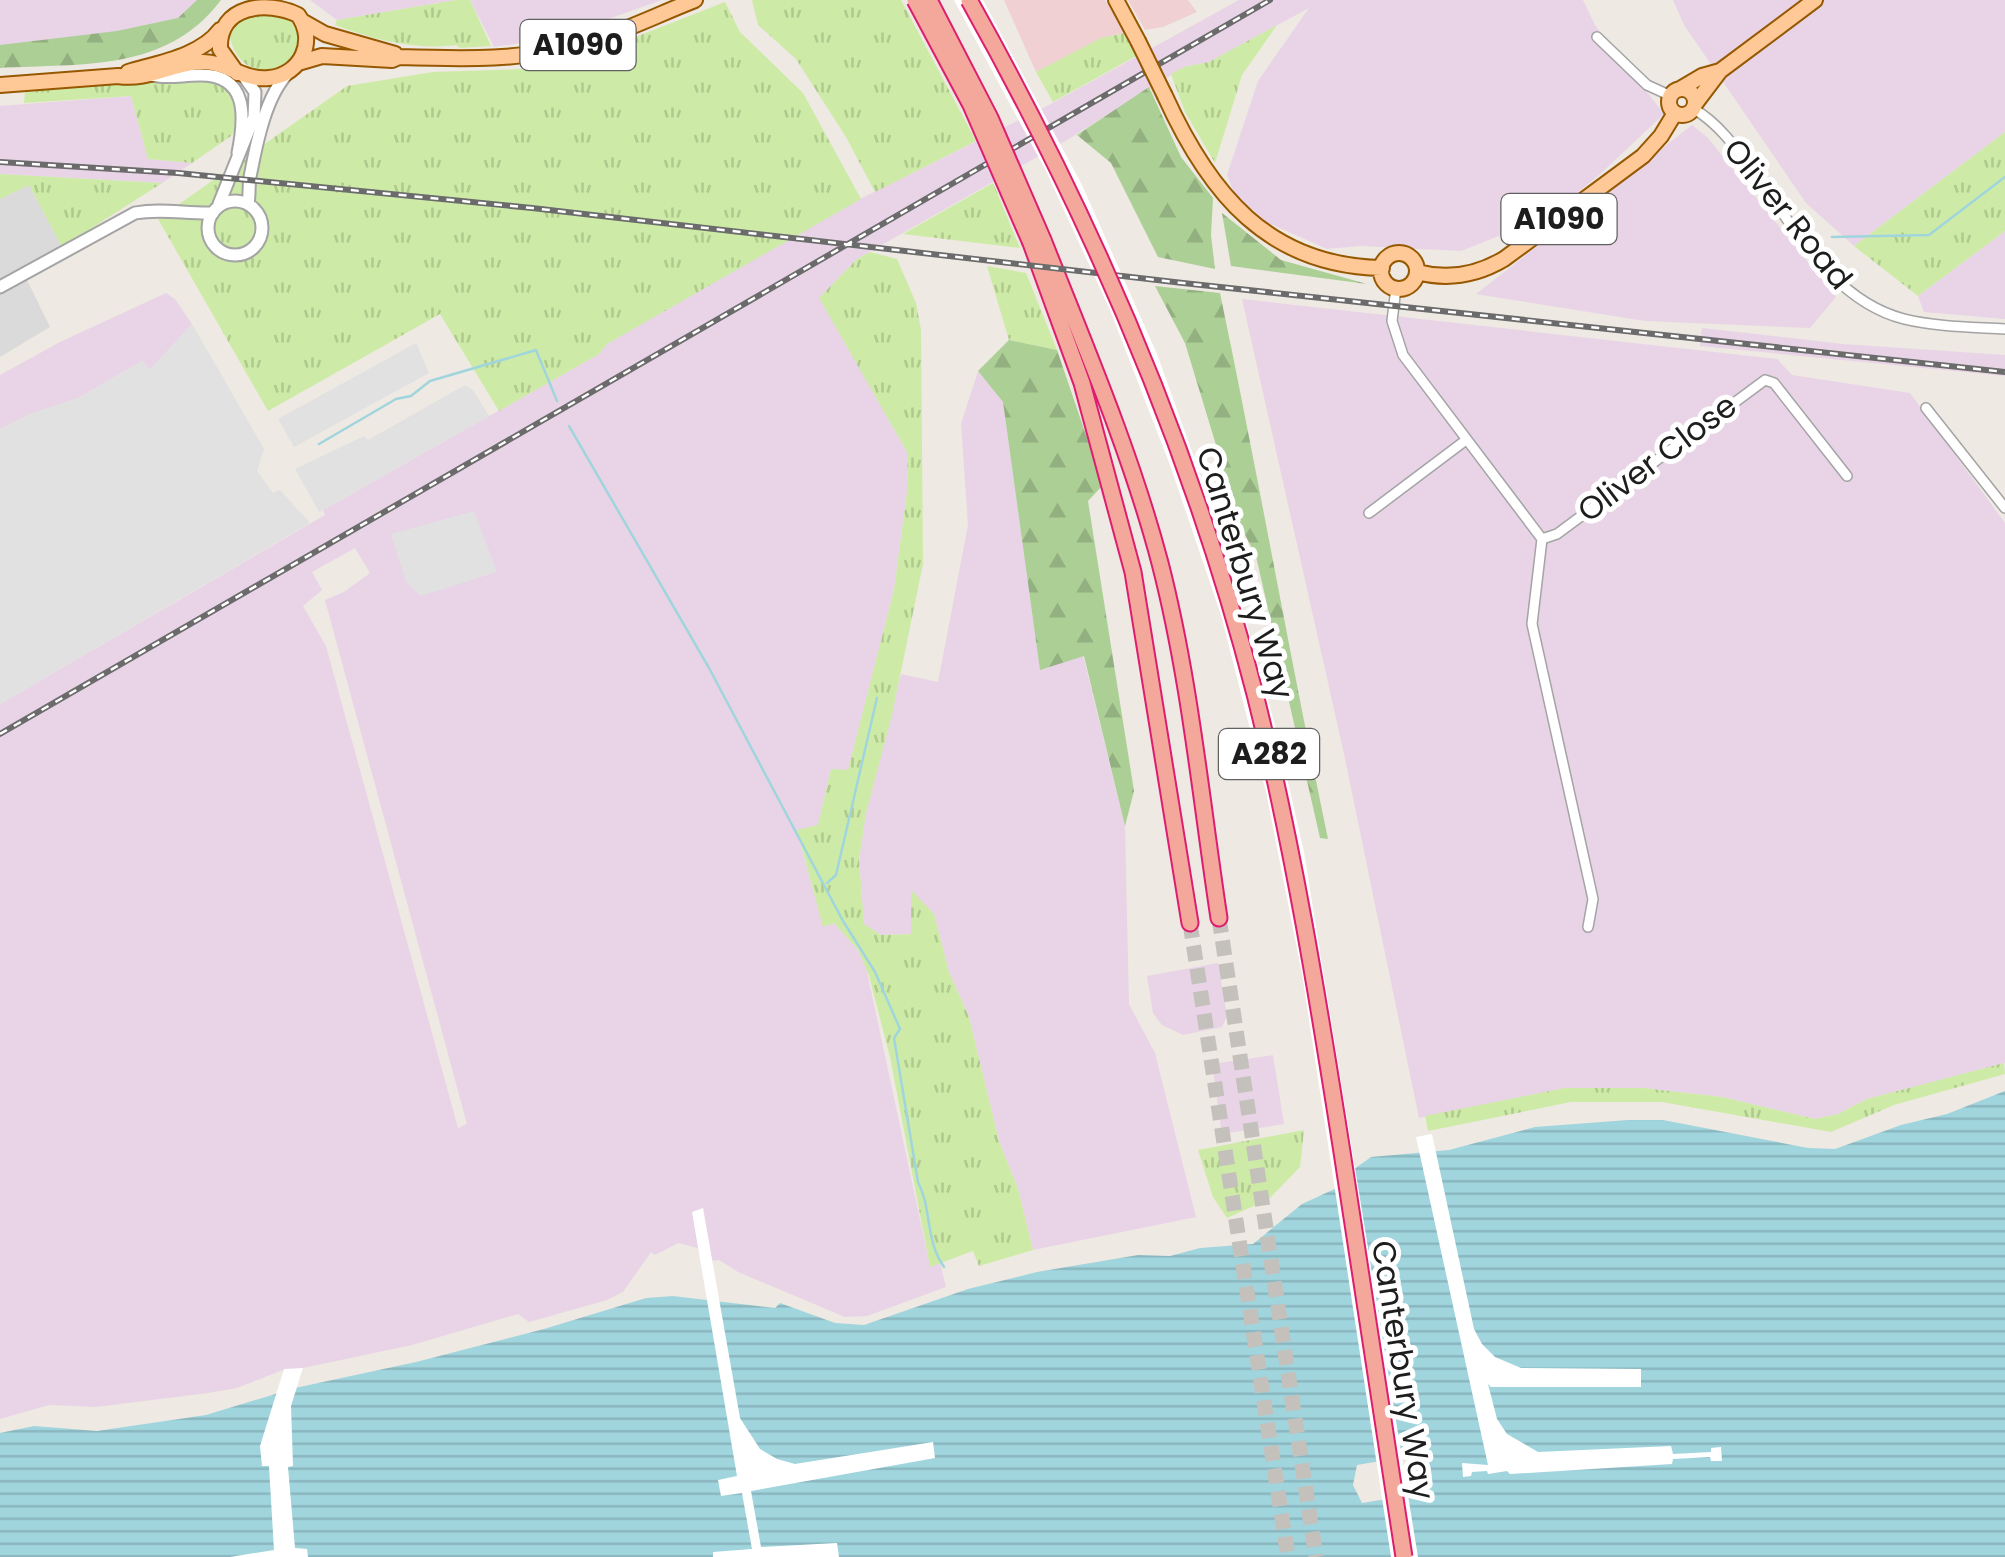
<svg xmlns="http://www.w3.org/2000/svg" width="2005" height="1557" font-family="Poppins,sans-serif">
<defs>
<pattern id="grass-tufts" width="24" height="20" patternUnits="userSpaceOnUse" patternTransform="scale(2.5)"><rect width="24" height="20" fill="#cdeba6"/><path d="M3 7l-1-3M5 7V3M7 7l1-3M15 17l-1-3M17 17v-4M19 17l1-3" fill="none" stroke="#b0c98e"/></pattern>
<pattern id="forest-firs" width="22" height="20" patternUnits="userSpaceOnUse" patternTransform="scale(2.5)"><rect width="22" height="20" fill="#abcf95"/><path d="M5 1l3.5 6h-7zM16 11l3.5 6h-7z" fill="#93b180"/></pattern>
<pattern id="water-rules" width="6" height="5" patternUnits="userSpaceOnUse" patternTransform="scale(2.5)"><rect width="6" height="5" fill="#a1d5de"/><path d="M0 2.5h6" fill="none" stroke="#8ab6be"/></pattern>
</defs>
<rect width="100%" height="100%" fill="#eee9e2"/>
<path fill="#dbdada" d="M29 185 62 247 0 279V199Z
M26 278 50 327 0 357V292Z"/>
<path fill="#f0d0d2" d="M1004 0H1105L1125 33 1101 38 1036 72Z
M1128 0H1188L1197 12 1163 27 1145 30Z"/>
<path fill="#e8d4e6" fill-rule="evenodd" d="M0 0H201L161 38 0 53Z
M310 0H456L337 20Z
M470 0H662L554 38 494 47Z
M1239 0H1583L1595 25 1664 114 1598 176 1547 217 1540 211 1519 228 1461 251 1360 246 1327 249 1266 222 1234 193 1227 175 1258 81 1309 8 1209 62 1184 67 1067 140 857 259 820 298 907 452 908 485 894 590 848 771 831 769 818 826 797 831 823 926 834 923 858 950 866 967 930 1266 940 1263 946 1287 867 1316 845 1317 738 1272 719 1260 701 1262 698 1248 678 1243 655 1255 651 1252 623 1292 607 1300 529 1322 518 1314 412 1345 303 1368 291 1406 283 1370 237 1388 208 1393 96 1407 49 1405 0 1419V704L325 515 323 510 599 354 607 344 830 214 1047 106ZM355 548 370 573 344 592 325 600 467 1124 458 1128 326 646 303 606 322 590 312 572Z
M1673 0H2005V132L1854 246 1806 203 1684 25Z
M131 96 148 159 192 163 162 183 0 174V106Z
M1692 125 1707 137 1836 297 1810 328 1645 321 1476 294Z
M2005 231V319L1924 312 1918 296Z
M166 293 175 299 192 324 150 370 142 361 78 398 30 414 0 429V375L60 342Z
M1242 299 1777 359 1792 375 1910 393 2005 523V1063L1867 1099 1838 1114 1815 1119 1722 1097 1643 1088H1565L1419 1118 1344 754Z
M1702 328 1843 344 2005 355V376L1700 346Z
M978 371 1003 402 1040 669 1083 655 1125 826 1129 1004 1155 1053 1196 1217 1033 1250 1018 1189 999 1141 969 1017 949 972 934 914 911 892V934L881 935 864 925 859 860 866 813 901 674 938 682 968 525 961 424Z
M1218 963 1227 1016 1222 1027 1183 1035 1162 1025 1153 1013 1147 976Z
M1273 1055 1284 1124 1222 1134 1212 1064Z"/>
<path fill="url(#grass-tufts)" d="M456 0H470L491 46 459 48 457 45C414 50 378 41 335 25L337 20Z
M752 0H901L976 141 875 192 846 137 796 59 758 25Z
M725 2 740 32 803 93 861 199 607 344 599 354 499 411 440 314 268 411 158 219 347 86 433 72 556 68Z
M269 10 297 20 301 48C279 78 240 79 230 38 236 18 249 13 269 10Z
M1277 25 1242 75 1215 163 1185 112 1171 74 1184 67 1209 62Z
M1125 33 1136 56 1053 102 1036 72 1101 38Z
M204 77C229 86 237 95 240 121L231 136 192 163 148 159 131 96 24 103 25 91Z
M2005 132V231L1918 296 1854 246Z
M0 174 162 183 62 247 29 185 0 199Z
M993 183 1020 248 903 234Z
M870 252 897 259 916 303 921 330 923 564 892 715 866 813 859 860 864 924 881 935 911 934V890L934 914 949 972 969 1017 999 1141 1018 1189 1033 1250 979 1266 973 1251 930 1267 890 1057 869 976 858 950 834 923 823 927 797 830 818 825 831 769 848 770 894 590 908 485 907 452 819 298 857 259Z
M987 266 1026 273 1057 350 1009 340Z
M2004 1063 2005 1074 1894 1105 1831 1132 1662 1102H1571L1428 1131 1425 1116 1565 1088H1643L1722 1097 1815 1119 1838 1114 1867 1099Z
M1304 1130 1300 1167 1269 1199 1227 1218 1213 1197 1198 1150Z"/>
<path fill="url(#forest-firs)" d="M197 0H221C166 73 82 63 0 68V45L117 31 178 18Z
M1149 87 1181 157 1213 198 1211 235 1215 269 1158 257 1111 163 1077 135Z
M1222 213 1281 260 1367 284 1231 266Z
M1155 286 1220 293C1258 475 1290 657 1328 839L1320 838 1256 556 1241 527 1185 343Z
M1009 340 1057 350 1103 485 1088 501 1134 791 1125 826 1084 656 1040 670 1003 402 978 371Z"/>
<path fill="#e1e1e1" d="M192 324 264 449 257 471 273 493 280 490 310 523 0 704V429L30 414 78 398 142 361 150 369Z
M416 343 429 373 294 447 278 419Z
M465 385 473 390 489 416 319 512 295 469 364 436 368 440Z
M474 511 497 572 421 596 406 582 391 534Z"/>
<path fill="url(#water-rules)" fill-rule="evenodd" d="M2005 1091V1557H0V1433L34 1426 97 1431 206 1415 295 1388 416 1362 544 1329 646 1298 673 1296 775 1308 780 1303 835 1323 864 1325 968 1289 1037 1272 1138 1255 1170 1256 1200 1248 1253 1244 1302 1204 1354 1180 1353 1170 1371 1157 1449 1150 1535 1127 1628 1120H1663L1808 1148 1835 1149 1901 1125 1947 1114ZM1422 1454C1433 1465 1434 1479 1429 1492L1362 1503 1353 1485 1357 1465Z"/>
<path fill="#fff" d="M954 0H983L1082 185 1157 354 1223 538 1275 725 1304 852 1418 1557H1391L1302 974 1266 792 1221 615 1170 465 1110 310 1046 171Z
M1432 1134 1474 1329 1482 1344 1495 1357 1521 1368 1641 1369V1387H1491L1488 1384 1497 1419 1507 1434 1538 1452 1671 1446 1673 1454 1711 1452V1448L1721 1447 1722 1461H1711L1710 1457 1673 1459 1672 1464 1510 1474 1507 1471 1488 1474 1487 1471 1472 1472 1471 1476 1463 1477 1462 1463 1488 1465 1416 1137Z
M703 1208 740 1418 760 1449 777 1459 795 1464 933 1442 935 1458 751 1491 761 1547 837 1543 839 1557H713V1552L752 1549 742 1493 721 1496 718 1480 737 1476 692 1212Z
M303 1368 291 1406 293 1466 288 1467 295 1548 307 1549 308 1557H230L274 1550 269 1466H262L260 1446 284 1369Z"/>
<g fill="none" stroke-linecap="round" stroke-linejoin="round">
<path stroke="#a1d5de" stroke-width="2.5" d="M1832 237 1929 235 2005 177
M569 426 709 668 843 921 875 972 900 1029 894 1038 918 1182C932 1209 925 1240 944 1267
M319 444 396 399 411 396 430 381 536 350 557 401
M827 883 836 875 877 698"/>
<path stroke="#c4c0bb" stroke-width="15" stroke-dasharray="15 8" stroke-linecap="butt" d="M1219 918 1316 1557
M1190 923 1288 1557"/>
<defs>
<path id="minor" d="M1597 37 1647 85 1671 96
M1694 109C1721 125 1738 151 1757 177 1797 231 1834 301 1904 319 1937 327 1972 327 2005 329
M1396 288 1392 321 1403 355 1542 539 1557 534 1765 380 1774 383 1847 476
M1926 408 2005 508
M1369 513 1466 440
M1542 539 1532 624 1593 899 1588 927"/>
<path id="tertiary" d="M150 75C167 79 182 75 199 75 249 74 245 118 238 153
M208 228a27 27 0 1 1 54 0a27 27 0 1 1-54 0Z
M219 204 254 117 255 92 243 75
M248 204C250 193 248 183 251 172 257 141 266 96 288 73
M0 287 135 213C162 208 186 214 213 213"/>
<path id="primary" d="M1116 0 1138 41
M302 21 325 34 395 54
M298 63 322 56 392 60 399 57C462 59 526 61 586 43 623 32 659 14 695 0
M128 72C158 63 201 56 220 30
M0 85 118 76C148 81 172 63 202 62 225 61 244 81 269 78 301 75 317 41 298 15 267 0 218 5 220 49L237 73
M1669 102a13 13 0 1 1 26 0a13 13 0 1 1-26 0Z
M1680 89 1702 76 1720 71
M1165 96C1209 193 1268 266 1382 268
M1695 104 1720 71 1815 0
M1381 271a18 18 0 1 1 36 0a18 18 0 1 1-36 0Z
M1417 272C1447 280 1477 275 1504 259L1643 156 1661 136 1675 113"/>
<path id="trunk" d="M1043 240C1085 346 1131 453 1160 563 1190 679 1201 800 1219 918
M1031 243 1082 383 1133 572 1190 923"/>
</defs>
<use href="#minor" stroke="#a4a4a4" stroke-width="12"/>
<use href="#tertiary" stroke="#a4a4a4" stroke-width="15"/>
<use href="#primary" stroke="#965800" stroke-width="18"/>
<use href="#trunk" stroke="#dd1e70" stroke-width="19"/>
<use href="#minor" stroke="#fff" stroke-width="9"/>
<use href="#tertiary" stroke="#fff" stroke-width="11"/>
<use href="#primary" stroke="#fec997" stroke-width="14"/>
<use href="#trunk" stroke="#f4a89c" stroke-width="15"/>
<defs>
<path id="rail" d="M0 162 178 173 532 208 1183 283 2005 372
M0 734 1270 0"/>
</defs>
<use href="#rail" stroke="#6b6b6b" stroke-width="6"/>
<use href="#rail" stroke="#fff" stroke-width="2.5" stroke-dasharray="8" stroke-linecap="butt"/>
<defs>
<path id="primary-bridge" d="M1138 41 1165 96"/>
<path id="trunk-bridge" d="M915 0 971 105 1031 243
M929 0 990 118 1043 240
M969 0C1092 219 1192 450 1255 694 1293 845 1318 999 1342 1152 1363 1287 1383 1422 1404 1557"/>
</defs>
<use href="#primary-bridge" stroke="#965800" stroke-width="18" stroke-linecap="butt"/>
<use href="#trunk-bridge" stroke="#dd1e70" stroke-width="19" stroke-linecap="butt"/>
<use href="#primary-bridge" stroke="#fec997" stroke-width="14"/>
<use href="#trunk-bridge" stroke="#f4a89c" stroke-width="15"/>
</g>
<g text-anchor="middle" stroke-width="10" stroke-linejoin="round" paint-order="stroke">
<g fill="#fff" stroke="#616161" stroke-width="2.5">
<rect x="520.5" y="20" width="115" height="50" rx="8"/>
<rect x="1501.5" y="194" width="115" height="50" rx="8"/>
<rect x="1219" y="729" width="100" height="50" rx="8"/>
</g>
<g font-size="30" font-weight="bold" fill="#1d1d1d">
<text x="578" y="55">A1090</text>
<text x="1559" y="229">A1090</text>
<text x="1269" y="764">A282</text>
</g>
<g font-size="32" fill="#1d1d1d" stroke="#fff">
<text transform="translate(1788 214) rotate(51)" y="11">Oliver Road</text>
<text transform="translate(1657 458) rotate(-37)" y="11">Oliver Close</text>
<text transform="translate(1245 573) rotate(73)" y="11">Canterbury Way</text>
<text transform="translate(1403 1370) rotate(81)" y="11">Canterbury Way</text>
</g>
</g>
</svg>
